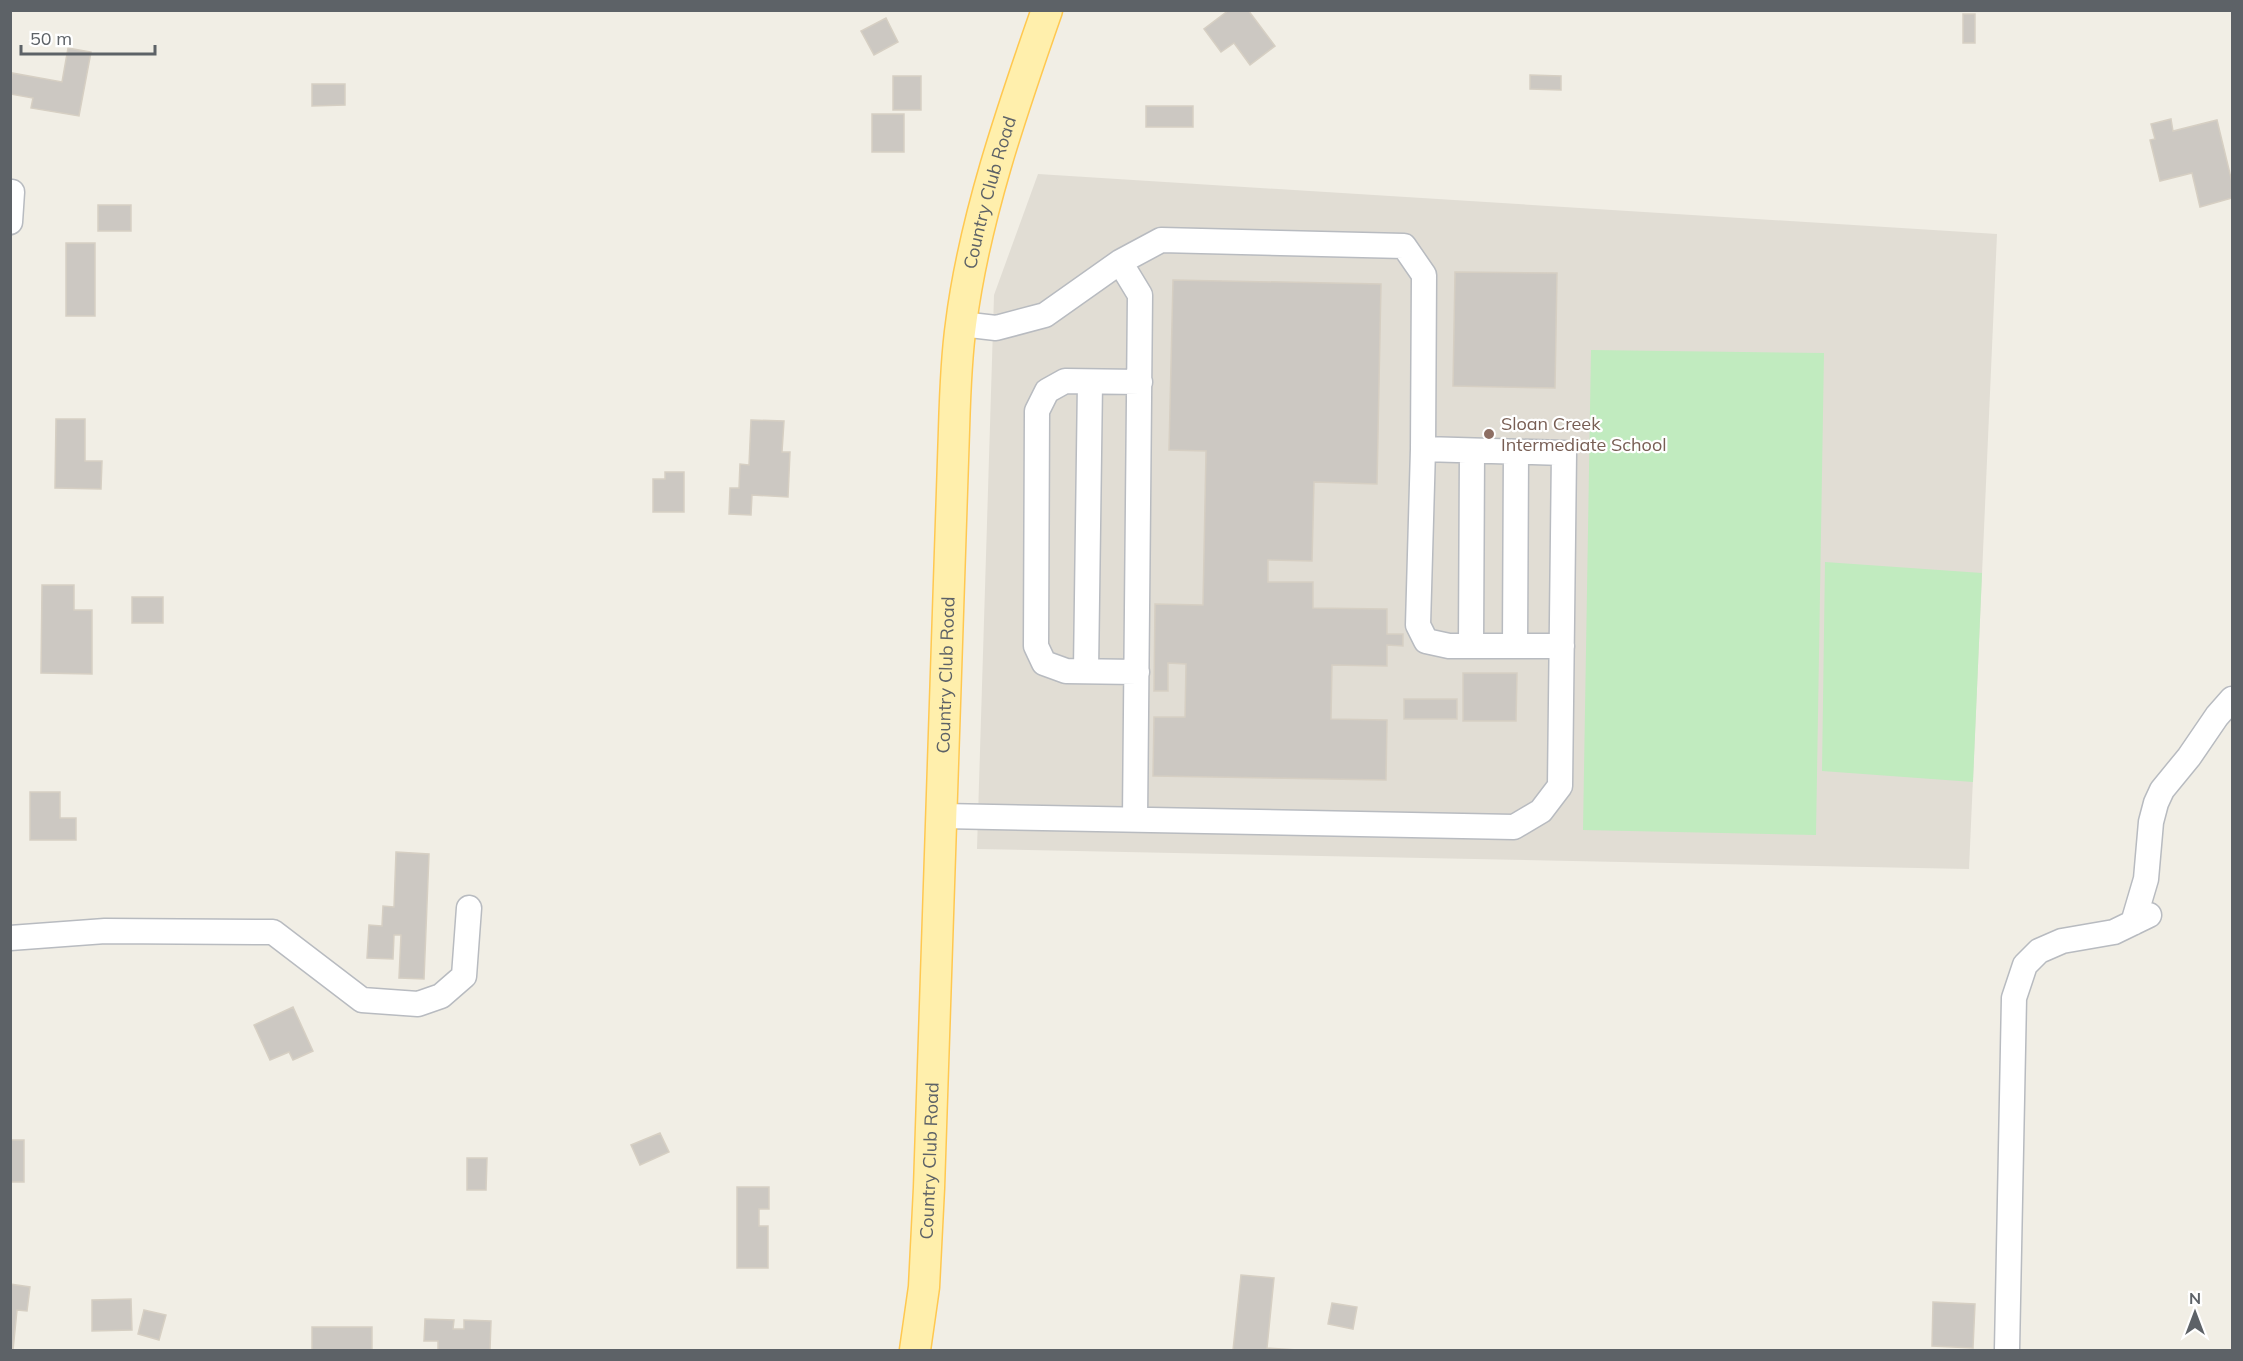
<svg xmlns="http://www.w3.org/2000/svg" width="2243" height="1361" font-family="Mulish,sans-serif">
<rect width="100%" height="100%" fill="#f1eee5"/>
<path fill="#e1ddd4" d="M1038 174 1997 234 1969 869 977 849 994 295Z"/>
<path fill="#c1ebbf" d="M1591 350 1824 353 1816 835 1583 830Z
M1825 562 1982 573 1973 782 1822 771Z"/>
<path fill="#ccc8c2" stroke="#d6cfc3" stroke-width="1.5" d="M1229 10H1248L1275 46 1250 65 1234 43 1221 52 1204 29Z
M1963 14H1975V43H1963Z
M886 18 898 42 874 55 861 31Z
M68 48 91 52 79 116 31 108 33 98 10 94 12 73 62 82Z
M1530 75 1561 76V90L1530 89Z
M893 76H921V110H893Z
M312 84H345V105L312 106Z
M1146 106H1193V127H1146Z
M872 114H904V152H872Z
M2171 119 2173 131 2217 120 2232 182V198L2200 207 2192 173 2160 181 2150 140 2155 139 2151 124Z
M98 205H131V231H98Z
M66 243H95V316H66Z
M1455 272 1557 273 1555 388 1453 386Z
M1173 280 1381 284 1377 484 1314 482 1312 561 1268 560V582H1313V608L1387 609V634H1403V646L1387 645V666L1332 665 1331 719 1387 720 1386 780 1153 776 1154 717H1185L1186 664 1168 663V691H1154L1155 604 1203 605 1206 451 1169 450Z
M56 419H85V461H102L101 489 55 488Z
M751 420 784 421 782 452H790L788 497 752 495 751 515 729 514 730 488H739L740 464 749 465Z
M665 472H684V512H653V479H665Z
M42 585H74V610H92V674L41 673Z
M132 597H163V623H132Z
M1463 673H1517L1516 721H1463Z
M1404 699H1457V719H1404Z
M30 792H60V818H76V840H30Z
M396 852 429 854 424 979 399 978 401 935H394L393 959 367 958 369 925 382 926 383 906 394 907Z
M293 1007 313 1051 293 1060 289 1052 270 1060 254 1025Z
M660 1133 669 1152 640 1165 631 1145Z
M10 1140H24V1182H10Z
M467 1158H487L486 1190H467Z
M737 1187H769V1209H759V1226H768V1268H737Z
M1241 1275 1274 1278 1267 1348 1298 1350H1233Z
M10 1284 30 1287 27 1311 17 1310 13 1350 10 1349Z
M131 1299 132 1330 92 1331V1300Z
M1933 1302 1975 1304 1973 1348 1932 1346Z
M1332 1303 1357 1307 1353 1329 1328 1324Z
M144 1310 166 1315 159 1340 138 1334Z
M425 1319 454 1320 453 1329H464V1320L491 1321 490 1350H438V1341H424Z
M312 1327H372V1350H312Z"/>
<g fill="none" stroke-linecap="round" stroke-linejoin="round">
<defs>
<path id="minor" d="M10 222 12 192
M1120 262 1140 295 1135 819
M1423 449 1418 625 1426 641 1449 646H1562
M1471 646 1472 451
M1515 646 1516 452
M1086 671 1090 382
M1137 672 1066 671 1044 663 1036 646 1037 411 1047 391 1065 381 1140 382
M943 816 1514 827 1541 811 1560 786 1564 453 1423 449 1424 275 1404 246 1161 240 1120 262 1045 315 996 328 961 324
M2133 923 2146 879 2151 822 2156 803 2162 790 2189 757 2217 716 2232 699
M10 938 105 931 273 932 362 1000 418 1004 441 996 464 976 469 908
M2007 1350 2014 998 2025 965 2039 951 2062 941 2114 932 2149 915"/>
<g id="major">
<path id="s1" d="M915 1350 924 1287 929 1188 954 430C955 395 956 359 961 324 974 220 1012 110 1047 10"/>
</g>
</defs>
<use href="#minor" stroke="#b8bbc0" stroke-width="27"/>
<use href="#major" stroke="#ffc850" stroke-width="33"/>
<use href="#minor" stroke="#fff" stroke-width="24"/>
<use href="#major" stroke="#ffefac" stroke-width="30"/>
</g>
<circle fill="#8d6e63" stroke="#fff" stroke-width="2" cx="1489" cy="434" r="6"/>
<g text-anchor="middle" stroke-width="4.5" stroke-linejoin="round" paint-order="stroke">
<g font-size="18" fill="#5d6267" stroke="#fff">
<text dy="6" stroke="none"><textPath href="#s1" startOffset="1162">Country Club Road</textPath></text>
<text dy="6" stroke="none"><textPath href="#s1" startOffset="676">Country Club Road</textPath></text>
<text dy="6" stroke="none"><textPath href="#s1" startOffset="190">Country Club Road</textPath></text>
</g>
<g font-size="18" fill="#785e54" stroke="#fff" text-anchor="start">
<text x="1501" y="430">Sloan Creek<tspan x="1501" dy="21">Intermediate School</tspan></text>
</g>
</g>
<rect width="2243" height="1361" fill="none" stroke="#5d6267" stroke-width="24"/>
<g transform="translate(2195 1313)" stroke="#ffffff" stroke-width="4.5" paint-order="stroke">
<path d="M0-4.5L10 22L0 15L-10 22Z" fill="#5d6267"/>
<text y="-9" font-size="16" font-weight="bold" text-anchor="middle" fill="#5d6267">N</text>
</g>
<path d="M21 45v9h134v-9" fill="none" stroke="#5d6267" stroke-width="3"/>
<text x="30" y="45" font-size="18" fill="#5d6267" stroke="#ffffff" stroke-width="4.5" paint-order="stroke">50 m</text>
</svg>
